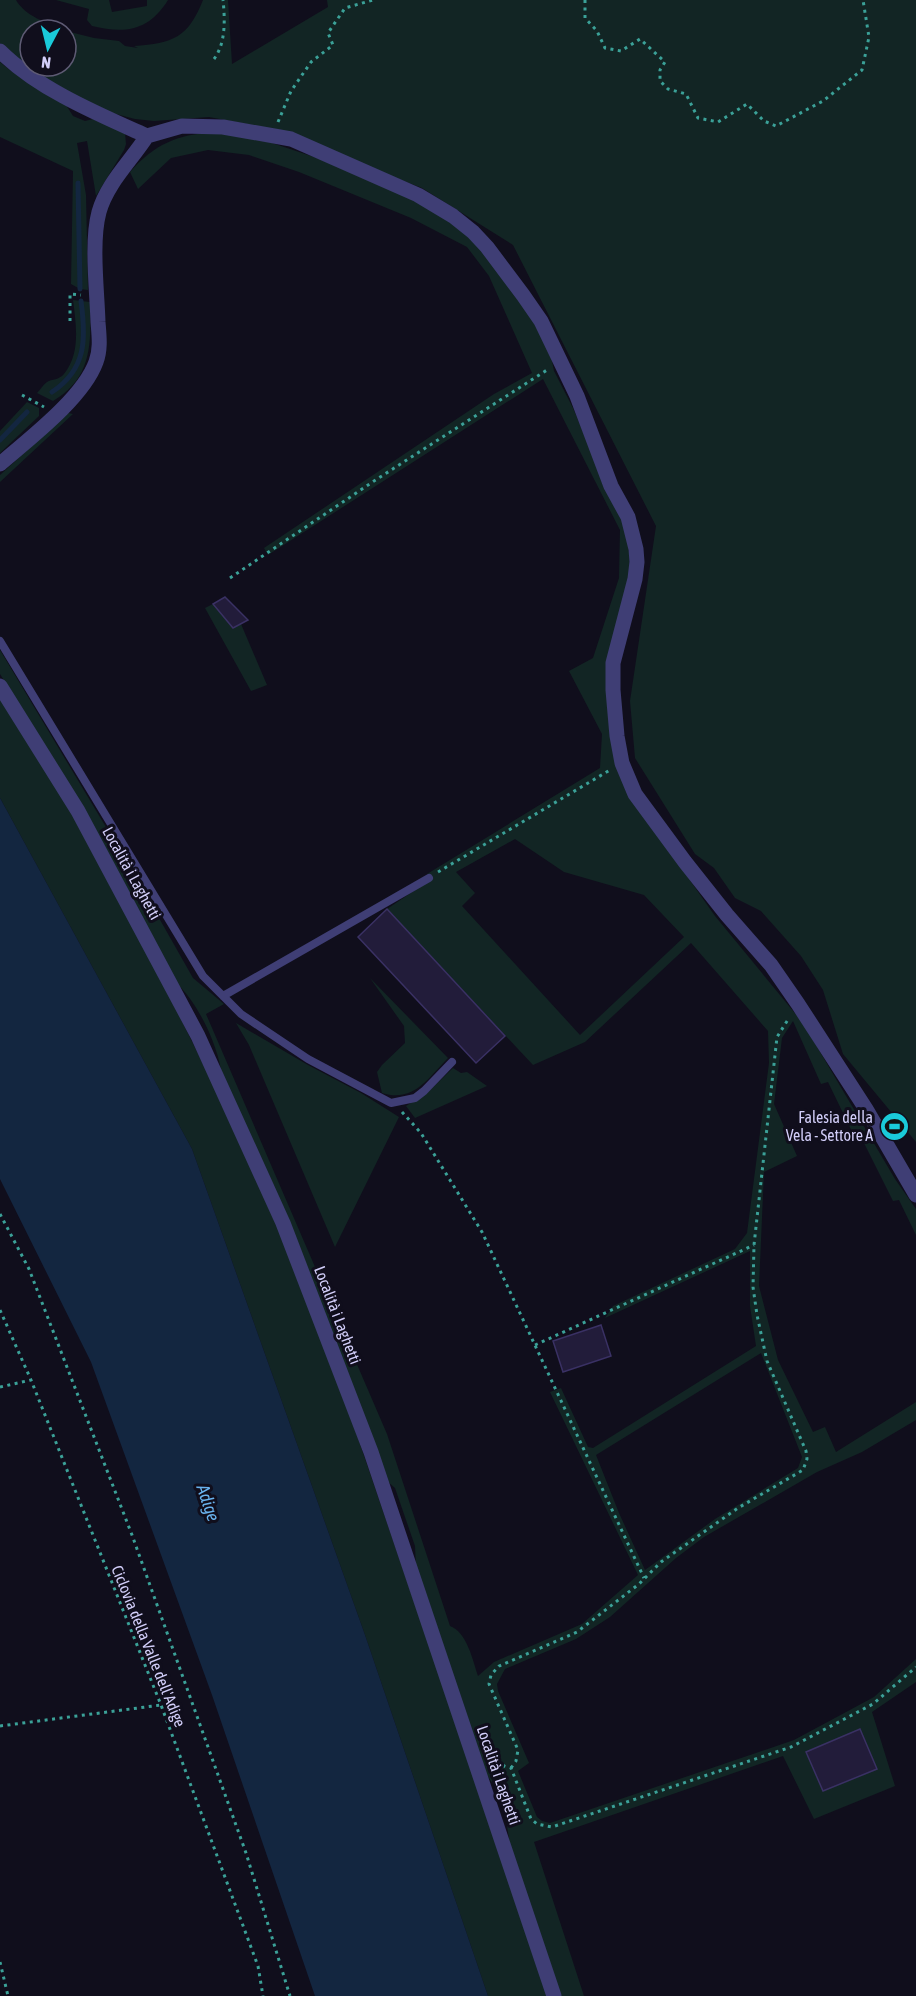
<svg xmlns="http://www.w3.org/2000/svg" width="916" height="1996" font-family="'Asap Condensed',sans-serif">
<rect width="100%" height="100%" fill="#100e1c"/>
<path fill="#122524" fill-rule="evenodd" d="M0 0H16C25 16 47 23 64 30H30V66H66V31L94 38 119 41 125 46 138 48 134 46C173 43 188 38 203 0H228L232 64 328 7 327 0H916V1142L843 1054 823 990 801 956 761 911 735 898 714 868 695 854 635 758 630 701 656 526 513 245 422 188 339 156 290 132 209 117 154 121 135 119 112 113 77 97 35 73 0 43Z
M56 0H109L112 12 147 6V0H168C149 31 125 34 92 26L87 20 89 9Z
M0 62 11 71 66 105 73 116 85 121 93 119 125 133 126 144 124 150 96 196 87 141 77 143 86 195 88 290 80 289 71 284 73 171 0 137Z
M214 132 269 142 353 170 442 214 477 242 537 326 551 356 554 371 573 408 602 477 625 517 631 570 616 625 617 758 687 876 715 916 803 1023 895 1179 916 1209V1235L899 1200 893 1201 863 1141 857 1142 828 1082 821 1084 793 1021 782 1038 774 1104 797 1156 764 1172 759 1286 778 1360 813 1432 825 1427 836 1452 916 1402V1420L862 1452 817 1472 704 1537 676 1558 610 1617 576 1639 505 1669 497 1684 498 1691 529 1763 518 1771 537 1817 542 1821 550 1823 794 1740 874 1697 916 1659V1682L872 1712 895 1786 814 1819 783 1756 534 1842 584 1996H559L510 1846 505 1811 495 1787 482 1768 416 1567 415 1546 395 1488 387 1481 222 1078C220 1049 198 1002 176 983L69 786 0 674V650L134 874 193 978 224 1004 206 1014 387 1434 450 1626C467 1632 473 1661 478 1676L494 1662 582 1624 638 1575 550 1392 561 1388 588 1447 593 1448 756 1346 750 1306V1251L605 1318 613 1306 735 1249 747 1233 769 1063 768 1031 691 943 585 1042 533 1065 387 909 430 880 427 874 600 768 602 734 569 671 593 658 619 578 620 530 543 379 268 555 264 548 494 394 532 373 489 276 467 247 411 218 299 172 249 155 208 150 171 158 138 189 130 172C155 144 176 135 214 132ZM515 839 564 872 644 895 684 937 580 1035 462 906 475 893 456 872ZM761 1353 802 1457 798 1468 715 1519 645 1570 619 1513 596 1455Z
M73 300 90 302C91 342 93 378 53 401L37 393C40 390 43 385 47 382 52 379 59 380 64 374 81 353 76 324 73 300Z
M27 402 39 408V416L0 453V431Z
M68 413 73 414 0 482V475Z
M213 604 241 624 267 685 251 691 205 608Z
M0 698 55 783 131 918 210 1078 279 1228 334 1368 549 1996H488L365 1635 192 1149 0 798Z
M370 978 448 1058C428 1078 414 1103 382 1093L377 1072 382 1065 405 1043 404 1026Z
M236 1023 308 1065 361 1093 399 1117 335 1247 249 1045Z
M453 1068 461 1073 467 1072 487 1086 415 1118 406 1106 427 1093Z"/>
<path fill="#132640" d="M0 798 192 1149 365 1635 488 1996H315L212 1695 91 1362 0 1179Z"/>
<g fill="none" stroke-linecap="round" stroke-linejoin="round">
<path stroke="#132640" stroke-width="5" d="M78 183 80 289
M52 392C87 369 86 338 81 301
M0 440 27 412"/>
</g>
<path fill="#221c3a" stroke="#3a3164" stroke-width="1.5" d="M225 597 248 620 233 628 213 604Z
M387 909 505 1036 476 1063 358 937Z
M601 1325 611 1356 563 1372 553 1341Z
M860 1729 877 1769 823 1791 806 1752Z"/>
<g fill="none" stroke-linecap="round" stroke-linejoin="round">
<path stroke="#3ba198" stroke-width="3" stroke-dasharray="3 4.5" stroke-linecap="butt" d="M585 0V18L597 31 605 48 621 51 640 39 665 62 660 70V81L668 89 686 94 698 118 718 122 747 104 764 121 776 126 823 101 862 70 869 37 863 0
M214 59C226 43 225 19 223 0
M278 122 291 91 311 62 333 45 328 33 345 8 373 0
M70 321V294L81 295
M22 395 44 407
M230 578 374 481 547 370
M438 872 610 770
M402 1112 421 1133 482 1232 644 1578
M0 1214 29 1269 132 1535 246 1853 290 1996
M0 1310 31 1380 161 1705 258 1966 263 1996
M535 1345 754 1245
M0 1387 31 1380
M0 1726 161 1705
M488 1748 504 1766 511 1768 531 1819 537 1824 552 1827 791 1747 873 1704 916 1667
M511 1768 516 1761 518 1750 489 1684 491 1675 499 1666 577 1632 639 1584 661 1562 738 1508 803 1470 807 1459 806 1451 767 1361 757 1315 753 1287 754 1245 777 1037 789 1018
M0 1962 8 1996"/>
<path stroke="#3f3e75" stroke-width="8" d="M0 641 203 976 241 1014 308 1059 391 1103 415 1098 424 1091 452 1062
M223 996 429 878"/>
<path stroke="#3f3e75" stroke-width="15" d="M0 51C38 89 98 114 147 136
M147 136 182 126 223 127 291 139 418 195 453 216 473 232 487 247 523 295 541 321 577 396 611 486 628 517 636 549 637 562 635 579 613 663V690L617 736 622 763 635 794 685 862 727 915 771 965 798 1004 866 1109 916 1195
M0 464C29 439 83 398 96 362 101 349 99 335 98 322 97 290 91 242 99 212 107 183 131 161 147 136
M0 686 78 811 198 1036 283 1223 371 1452 554 1996"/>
</g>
<defs>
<symbol id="stadium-disc" viewBox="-11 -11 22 22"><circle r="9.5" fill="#1acad9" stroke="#100e1c"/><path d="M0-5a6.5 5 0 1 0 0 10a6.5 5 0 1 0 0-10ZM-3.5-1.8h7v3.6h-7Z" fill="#111"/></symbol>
</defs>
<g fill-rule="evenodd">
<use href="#stadium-disc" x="878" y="1110" width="33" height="33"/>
</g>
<g text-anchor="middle" stroke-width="6" stroke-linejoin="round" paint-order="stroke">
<g font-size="16" fill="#d2cef9" stroke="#100e1c">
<text transform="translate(132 873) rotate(61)" y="6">Località i Laghetti</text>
<text transform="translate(338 1315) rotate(69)" y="6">Località i Laghetti</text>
<text transform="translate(149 1646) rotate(68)" y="6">Ciclovia della Valle dell'Adige</text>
<text transform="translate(499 1775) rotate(71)" y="6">Località i Laghetti</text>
</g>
<g font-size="16" fill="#d2cef9" stroke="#100e1c" text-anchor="end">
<text x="873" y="1123">Falesia della<tspan x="873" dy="18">Vela - Settore A</tspan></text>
</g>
<g font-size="18" font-style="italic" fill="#69b2ed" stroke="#100e1c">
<text transform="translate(208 1503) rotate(71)" y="6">Adige</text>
</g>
</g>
<g transform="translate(48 48) rotate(187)"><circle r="28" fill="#100e1c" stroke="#5e5b74" stroke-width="1.5"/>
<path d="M0-4.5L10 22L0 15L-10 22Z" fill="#1acad9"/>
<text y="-9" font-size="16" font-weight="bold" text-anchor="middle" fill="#d2cef9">N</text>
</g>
</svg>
